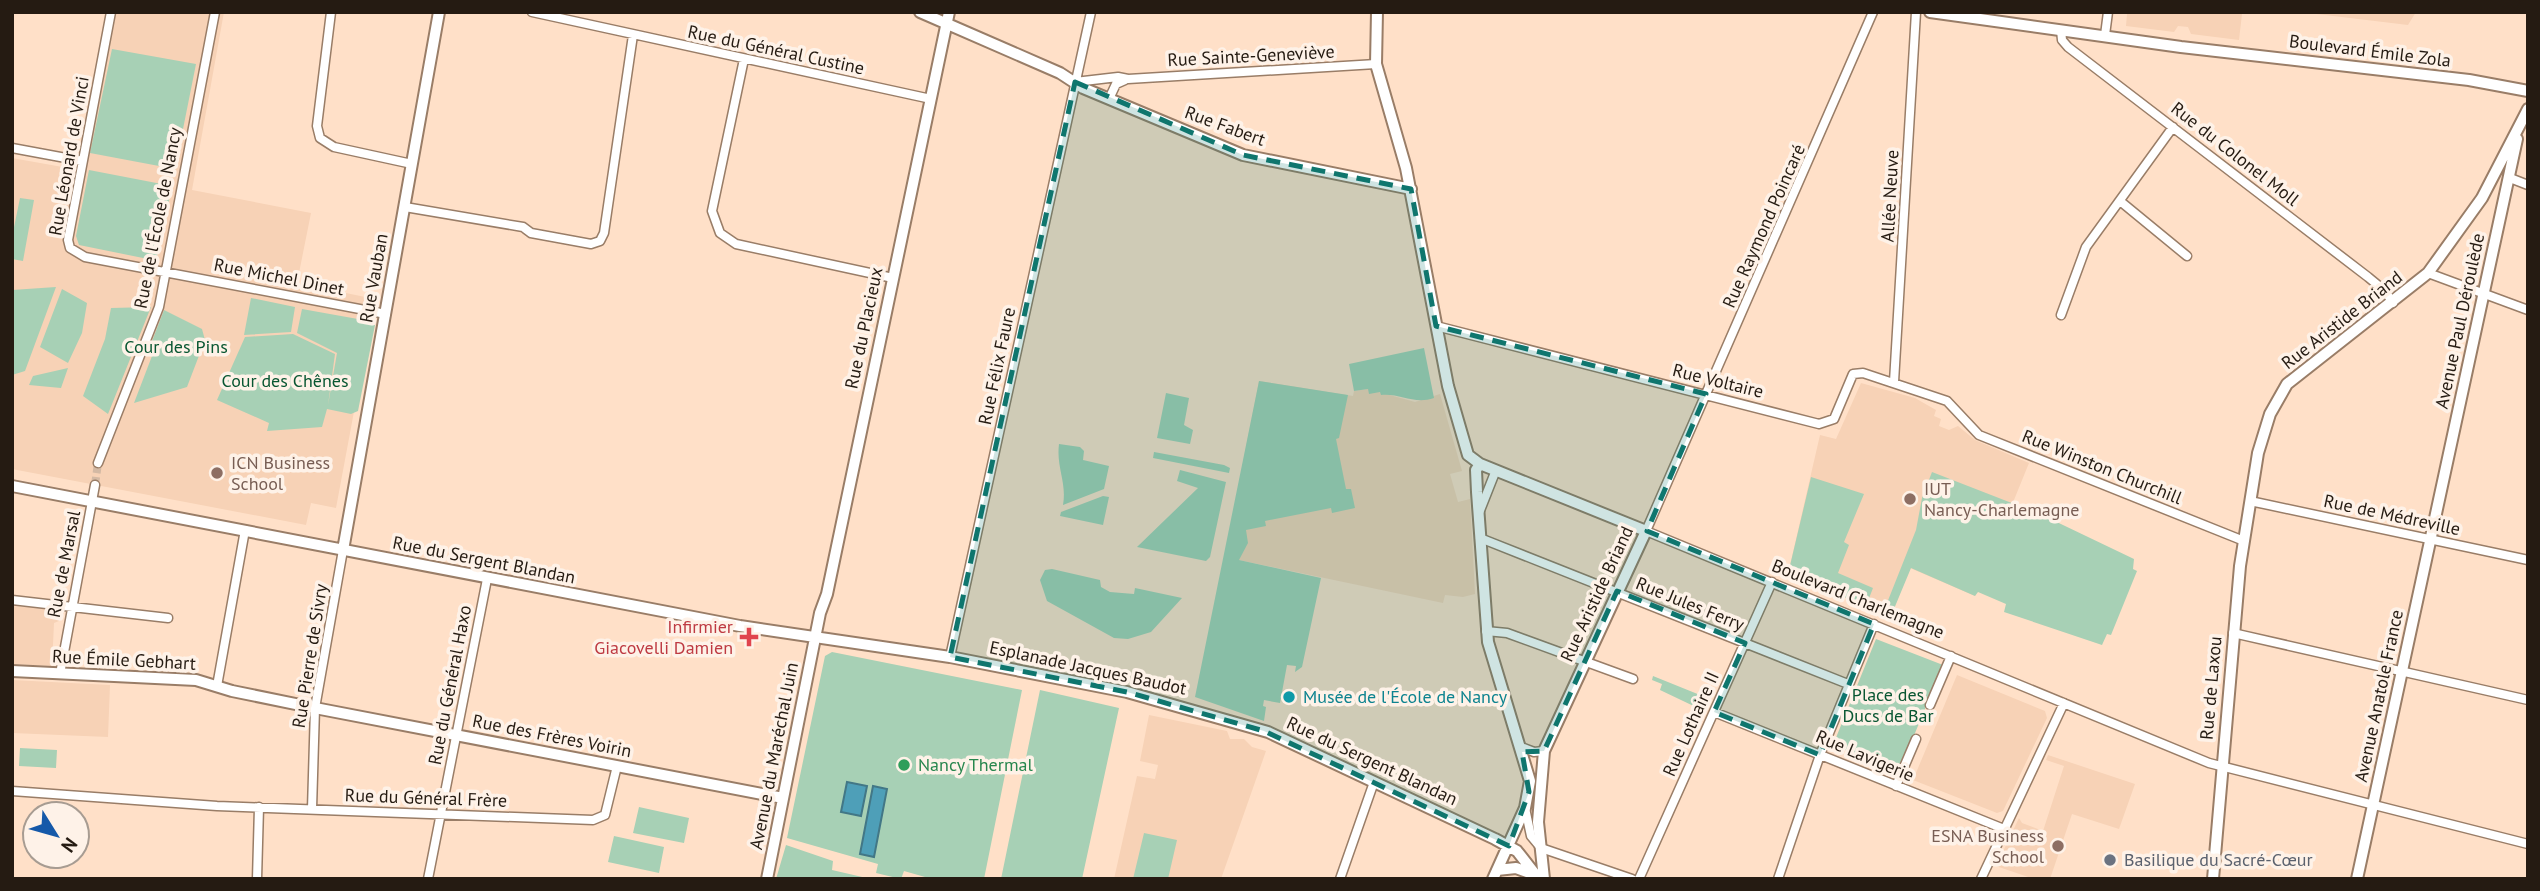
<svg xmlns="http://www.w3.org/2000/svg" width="2540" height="891" font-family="'PT Sans',sans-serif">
<rect width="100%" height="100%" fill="#ffe0c8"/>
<path fill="#f7d2b6" d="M116 12H224L192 190 311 213 297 283 375 299 336 508 311 503 306 525 12 469V158L85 171Z
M2230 12 2242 14 2239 40 2191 34 2188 27 2178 26 2174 32 2126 26 2127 14 2122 13Z
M2300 12H2416L2408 25Z
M1259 381 1353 396 1354 391 1368 389 1415 402 1440 394 1462 471 1450 474 1458 502 1470 499 1475 594 1463 597 1445 595 1443 603 1239 560 1230 529Z
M1861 383 1915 398 1936 410 1934 416 1941 419 1939 426 1949 430 1958 426 1975 440 2029 463 1975 596 1910 568 1891 616 1788 574 1820 435 1836 439Z
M12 606 55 608 59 621 54 623 52 666 12 664Z
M1957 675 2045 711 2047 718 2003 811 1997 813 1913 780Z
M12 680 110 685 108 737 12 733Z
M1149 715 1227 731 1230 739H1244L1252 747 1266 751 1221 879H1114L1137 776 1155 779 1158 765 1140 761Z
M2048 755 2135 784 2119 829 2072 814 2050 879H2034L1996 866 2019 818 2022 823 2043 831 2064 766 2046 760Z"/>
<path fill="#a7d0b5" d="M112 49 196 64 175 169 90 153Z
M89 170 172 186 157 256 148 259 79 245 76 236Z
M20 198 34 200 23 261 12 259V237Z
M56 287 25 371 12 375V290Z
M62 289 87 303 82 333 68 363 40 347Z
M251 298 295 307 291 332 244 335Z
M151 307 108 414 83 396 105 339 111 308Z
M302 309 369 321 375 325 358 411 351 414 327 409 322 427 267 431 269 423 217 400 245 337 293 334 335 354 328 405 337 353 297 333Z
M164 310 202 329 205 340 187 387 134 403 152 356 149 349Z
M1424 348 1434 398C1414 405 1400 393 1381 395L1380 392 1369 394 1368 389 1354 391 1349 364Z
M68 368 61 388 29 385 33 376Z
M1259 381 1348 395 1339 438 1336 439 1346 489H1351L1355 508 1332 513 1331 508 1265 521 1266 526 1246 530 1248 543 1239 560 1321 578 1302 667 1295 672 1296 666 1287 665 1280 703 1264 700 1263 706 1266 707 1264 721 1195 697Z
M1166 393 1189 398 1184 425 1193 430 1190 444 1157 438Z
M1059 444 1080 447 1084 451 1083 460 1109 466 1104 489 1063 505C1067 482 1056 467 1059 444Z
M1154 452 1224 465 1230 468 1229 473 1153 458Z
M1180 470 1226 482 1210 557 1206 561 1137 547 1198 488 1177 481Z
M1932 472 2040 514 2134 559 2133 569 2137 571 2111 635 2107 634 2102 645 2004 612 2006 604 1978 592 1975 596 1911 568 1891 616 1883 613 1916 530 1922 498Z
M1811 477 1864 494 1844 542 1849 545 1838 573 1873 588 1866 606 1788 574Z
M1103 496 1109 497 1103 525 1060 516 1061 512Z
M1052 569 1100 580 1101 587 1110 592 1134 594 1135 588 1182 598 1151 632 1128 639 1114 638 1047 601 1040 580 1045 570Z
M1876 639 1943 665 1899 772 1833 745Z
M832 652 1022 690 984 879H932L904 871 901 879 876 873 878 864 787 838 825 656Z
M1653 676 1705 697 1702 710 1660 690 1662 684 1652 680Z
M1040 690 1119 708 1082 879H1001Z
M20 748 57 750 56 768 19 766Z
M639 807 689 818 684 843 633 833Z
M1144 833 1177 840 1168 879H1133Z
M614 836 664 847 659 873 608 862Z
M786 845 833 861 832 870 871 879H776Z"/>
<path fill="#4e9fb8" stroke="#427786" stroke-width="2" d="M847 782 867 786 861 816 841 812Z
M873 786 887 789 874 857 860 854Z"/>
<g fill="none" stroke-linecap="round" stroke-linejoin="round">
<path stroke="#d3b9a4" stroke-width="8" stroke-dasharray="8 4" stroke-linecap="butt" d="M95 485 98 463"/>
<defs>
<path id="street" d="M111 12 68 240 70 248 85 257 386 314
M331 12 317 126 320 138 334 147 412 164
M532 12 931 99
M1873 12 1646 531 2209 763 2528 844
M2061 30 2062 40 2068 47 2368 277 2385 291 2393 303
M2105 35 2108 12
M744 59 712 211 720 233 736 244 893 278
M1075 82 1118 77 1128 79 1376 64
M1109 99 1116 84 1125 80
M12 148 82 161
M2510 178 2528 185
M2120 201 2187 256
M405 207 523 227 531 233 591 244 600 241 604 233 633 35
M2428 273 2528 310
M2061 315 2086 247 2173 127
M1436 326 1819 424 1834 419 1853 374 1863 373 1947 401 1979 435 2244 541
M1894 382 1916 12
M98 463 159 307 215 12
M2250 501 2528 560
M1479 513 1496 470
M1480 538 1848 684
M12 600 168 618
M1486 631 1507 633 1633 679
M2233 633 2528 700
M950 657 1091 12
M60 674 95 485
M217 686 245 530
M1930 705 1951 656
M1714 712 2004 829
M1521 747 1534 752 1544 751
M1896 786 1916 739
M12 791 217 806 593 820 605 815 617 766
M1525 808 1531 836 1541 848 1632 879
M312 809 315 708 343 550
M257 879 259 807
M428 879 487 579
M1340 879 1374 782
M1639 879 1772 582
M1778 879 1820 755 1874 624
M1981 879 2064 703"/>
<path id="secondary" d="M920 12 1060 73 1083 88 1243 155 1411 189
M1377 12 1376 64 1406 168 1448 386 1468 455 1480 464 1646 531 1544 751 1538 822 1544 879
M1930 12 2181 47 2469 80 2528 91
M1480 464 1476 470 1477 492 1488 642 1530 781 1525 808 1493 879
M12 486 740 626 950 657 1127 692 1268 732 1495 839 1517 851 1539 879
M343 550 439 12
M12 671 196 680 232 691 315 708 783 798
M1497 870 1516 868 1535 875
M767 879 820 613 827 594 949 12
M2213 879 2240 566 2258 453 2270 414 2287 384 2428 273 2482 198 2528 109
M2357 879 2517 139"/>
</defs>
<use href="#street" stroke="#997d67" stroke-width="11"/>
<use href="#secondary" stroke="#997d67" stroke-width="14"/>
<use href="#street" stroke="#fff" stroke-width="8"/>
<use href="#secondary" stroke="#fff" stroke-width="10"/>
</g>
<path fill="#0f766e" fill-opacity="0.2" stroke="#0f766e" stroke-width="5" stroke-dasharray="14 9" stroke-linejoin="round" d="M1075 82 1243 155 1411 189 1436 326 1706 394 1647 531 1874 624 1820 755 1714 712 1745 643 1617 591 1544 751 1522 752 1529 792 1509 846 1264 731 1127 692 950 657Z"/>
<g fill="#8d6e63" stroke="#fef2e8" stroke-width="2.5">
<circle cx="217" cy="473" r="7"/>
<circle cx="1910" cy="499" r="7"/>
<circle cx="2058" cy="846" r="7"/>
</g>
<path fill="#e0444e" stroke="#fef2e8" stroke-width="2.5" d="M745.5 626.5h7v7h7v7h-7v7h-7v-7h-7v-7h7z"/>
<circle fill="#0f9aa8" stroke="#fef2e8" stroke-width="2.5" cx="1289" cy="697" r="7"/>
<circle fill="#2e9e5b" stroke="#fef2e8" stroke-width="2.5" cx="904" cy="765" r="7"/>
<circle fill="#6b7280" stroke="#fef2e8" stroke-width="2.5" cx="2110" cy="860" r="7"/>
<g text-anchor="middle" stroke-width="7" stroke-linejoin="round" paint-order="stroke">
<g font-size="18" fill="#251b12" stroke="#fef2e8">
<text transform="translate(776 50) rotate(12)" y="6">Rue du Général Custine</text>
<text transform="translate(2370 51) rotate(7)" y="6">Boulevard Émile Zola</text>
<text transform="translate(1251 56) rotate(-3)" y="6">Rue Sainte-Geneviève</text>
<text transform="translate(1225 126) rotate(20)" y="6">Rue Fabert</text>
<text transform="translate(2235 154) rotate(38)" y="6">Rue du Colonel Moll</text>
<text transform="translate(69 156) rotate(-80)" y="6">Rue Léonard de Vinci</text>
<text transform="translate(1890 196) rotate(-87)" y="6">Allée Neuve</text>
<text transform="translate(158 218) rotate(-79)" y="6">Rue de l'École de Nancy</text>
<text transform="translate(1764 226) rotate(-66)" y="6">Rue Raymond Poincaré</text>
<text transform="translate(279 277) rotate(11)" y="6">Rue Michel Dinet</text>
<text transform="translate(374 278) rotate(-80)" y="6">Rue Vauban</text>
<text transform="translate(2342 320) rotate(-38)" y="6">Rue Aristide Briand</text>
<text transform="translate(2460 321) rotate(-78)" y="6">Avenue Paul Déroulède</text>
<text transform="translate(864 328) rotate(-78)" y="6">Rue du Placieux</text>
<text transform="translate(997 366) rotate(-78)" y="6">Rue Félix Faure</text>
<text transform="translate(1718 381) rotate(14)" y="6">Rue Voltaire</text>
<text transform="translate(2102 467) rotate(22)" y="6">Rue Winston Churchill</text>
<text transform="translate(2392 515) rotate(12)" y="6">Rue de Médreville</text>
<text transform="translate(484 560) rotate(11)" y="6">Rue du Sergent Blandan</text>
<text transform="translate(64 564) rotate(-79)" y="6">Rue de Marsal</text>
<text transform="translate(1597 594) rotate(-65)" y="6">Rue Aristide Briand</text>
<text transform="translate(1858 599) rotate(22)" y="6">Boulevard Charlemagne</text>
<text transform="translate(1690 604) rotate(22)" y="6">Rue Jules Ferry</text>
<text transform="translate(310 656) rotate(-81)" y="6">Rue Pierre de Sivry</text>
<text transform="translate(124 660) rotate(3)" y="6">Rue Émile Gebhart</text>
<text transform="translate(1088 668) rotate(12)" y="6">Esplanade Jacques Baudot</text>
<text transform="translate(450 685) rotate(-79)" y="6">Rue du Général Haxo</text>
<text transform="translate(2211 688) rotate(-85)" y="6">Rue de Laxou</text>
<text transform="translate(2379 696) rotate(-78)" y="6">Avenue Anatole France</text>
<text transform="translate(1691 724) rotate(-66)" y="6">Rue Lothaire II</text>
<text transform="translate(552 736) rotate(11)" y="6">Rue des Frères Voirin</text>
<text transform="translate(774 756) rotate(-79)" y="6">Avenue du Maréchal Juin</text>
<text transform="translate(1865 756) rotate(23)" y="6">Rue Lavigerie</text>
<text transform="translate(1372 761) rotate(25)" y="6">Rue du Sergent Blandan</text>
<text transform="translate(426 798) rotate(2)" y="6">Rue du Général Frère</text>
</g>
<g font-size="18" fill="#085631" stroke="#fef2e8">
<text x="176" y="353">Cour des Pins</text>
<text x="285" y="387">Cour des Chênes</text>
<text x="1888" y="701">Place des<tspan x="1888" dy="21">Ducs de Bar</tspan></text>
</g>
<g font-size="18" fill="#785e54" stroke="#fef2e8" text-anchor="start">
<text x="231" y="469">ICN Business<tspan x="231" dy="21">School</tspan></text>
<text x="1924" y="495">IUT<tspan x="1924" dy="21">Nancy-Charlemagne</tspan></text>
<text x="2044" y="842" text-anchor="end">ESNA Business<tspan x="2044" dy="21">School</tspan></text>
</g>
<g font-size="18" fill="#be3a42" stroke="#fef2e8" text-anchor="end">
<text x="733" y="633">Infirmier<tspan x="733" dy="21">Giacovelli Damien</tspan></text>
</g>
<g font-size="18" fill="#0d838f" stroke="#fef2e8" text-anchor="start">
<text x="1303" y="703">Musée de l'École de Nancy</text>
</g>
<g font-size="18" fill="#27864d" stroke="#fef2e8" text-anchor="start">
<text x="918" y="771">Nancy Thermal</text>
</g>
<g font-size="18" fill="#5b616d" stroke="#fef2e8" text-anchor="start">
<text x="2124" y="866">Basilique du Sacré-Cœur</text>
</g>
</g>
<rect width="2540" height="891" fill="none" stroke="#251b12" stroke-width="28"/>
<g transform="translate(56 835) rotate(127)"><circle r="33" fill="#fef2e8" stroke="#a79c92" stroke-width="2"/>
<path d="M0-5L12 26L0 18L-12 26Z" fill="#1559a9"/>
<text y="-10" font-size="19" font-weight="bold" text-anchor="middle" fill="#251b12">N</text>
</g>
</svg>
